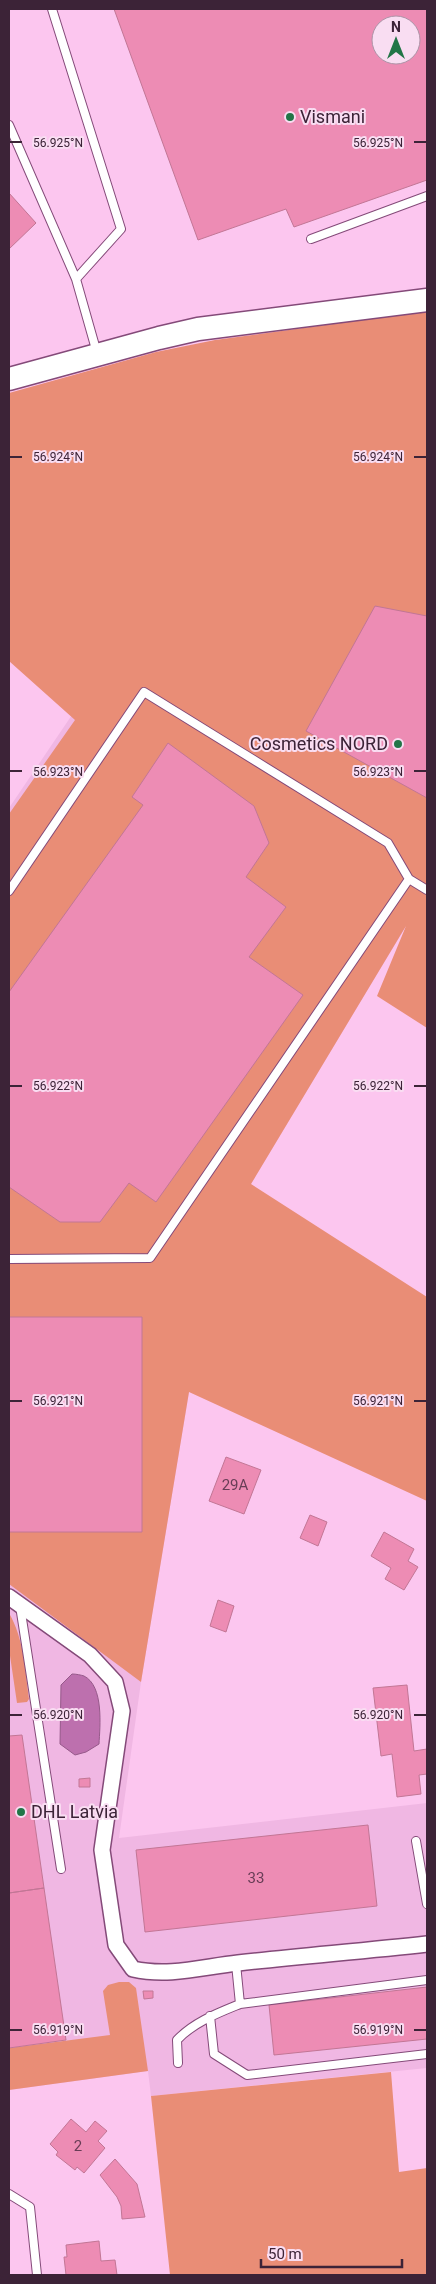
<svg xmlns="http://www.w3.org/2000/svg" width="436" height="2284" font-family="Roboto,sans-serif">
<rect width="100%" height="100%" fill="#fcc6ef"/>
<path fill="#f0b7e3" d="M99 675 409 921 251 1184 189 1392 141 1682 119 1838 427 1803V2068L151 2096 148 2071 9 2090V808Z"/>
<path fill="#e98d76" d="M427 311V1028L377 996 406 926 251 1184 427 1297V1501L189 1392 141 1682 9 1584V814L75 720 9 661V393L156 352 215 340Z
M9 1613C24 1639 25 1669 29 1699L27 1702 17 1703 9 1649Z
M119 1982H129L136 1988 148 2071 9 2090V2048L110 2035 103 1991 108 1985Z
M391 2072 399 2172 427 2168V2275H170L151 2096Z"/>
<path fill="#bd70ae" stroke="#96598a" d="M72 1674C76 1674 81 1675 84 1676 104 1686 100 1726 99 1744L86 1752 75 1755 60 1744 61 1685Z"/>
<path fill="#ed8cb4" stroke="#c27695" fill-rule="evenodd" d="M114 9H427V180L294 227 286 209 198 240ZM381 25H411V55H381Z
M9 193 36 223 9 249Z
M375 606 427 616V798L306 731Z
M168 743 254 806 269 843 246 877 286 907 249 957 303 995 156 1202 129 1183 100 1222H60L9 1187V992L143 805 132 797Z
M9 1317H142V1532H9Z
M226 1457 261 1470 244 1514 209 1501Z
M310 1515 327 1522 318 1546 300 1538Z
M384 1532 414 1549 408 1561 418 1567 404 1590 385 1579 391 1568 371 1556Z
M218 1600 234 1606 226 1632 210 1626Z
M407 1685 414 1751 427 1749V1774L419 1775 421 1794 397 1797 392 1754 381 1756 373 1688Z
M22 1735 44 1888 9 1893V1736Z
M90 1778V1787H79V1779Z
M368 1825 377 1906 145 1932 136 1850Z
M44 1888 66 2040 9 2048V1893Z
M427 1987V2039L274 2055 269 2005Z
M143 1991H153V1998L144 1999Z
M71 2119 86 2132 95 2121 107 2131 98 2141 105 2148 84 2173 77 2167 75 2170 56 2155 58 2152 50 2144Z
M115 2159 137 2184 145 2217 122 2219 121 2206 117 2197 100 2175Z
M99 2241 101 2261 115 2260 117 2275H66L64 2257H67L66 2245Z"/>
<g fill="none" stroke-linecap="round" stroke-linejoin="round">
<defs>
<path id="lane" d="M52 9 121 229 76 279 97 353
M9 125 76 279
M311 239 427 196
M9 891 144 692 388 843 409 879 427 890
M9 1259 150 1258 409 879
M20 1606 61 1869
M416 1841 427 1904
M240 2004 427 1980
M210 2016 214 2054 247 2075 427 2054
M178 2063 177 2040C194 2022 218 2013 240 2004L236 1964
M9 2194 30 2207 37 2275"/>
<path id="street" d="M9 1597 90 1655 115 1682 122 1711 102 1850 116 1945 133 1969C169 1977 202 1967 238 1963 301 1956 364 1951 427 1944"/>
<path id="secondary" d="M9 379 159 338 198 329 427 300"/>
</defs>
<use href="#lane" stroke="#844a79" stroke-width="10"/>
<use href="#street" stroke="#844a79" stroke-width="18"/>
<use href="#secondary" stroke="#844a79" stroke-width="25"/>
<use href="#lane" stroke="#fff" stroke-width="8"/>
<use href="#street" stroke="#fff" stroke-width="15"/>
<use href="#secondary" stroke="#fff" stroke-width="22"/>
</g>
<path fill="none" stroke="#3c2337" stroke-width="2" d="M10 142H22M414 142H426M10 457H22M414 457H426M10 771H22M414 771H426M10 1086H22M414 1086H426M10 1401H22M414 1401H426M10 1715H22M414 1715H426M10 2030H22M414 2030H426"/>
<g fill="#227547" stroke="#f9ddf2" stroke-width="2">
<circle cx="290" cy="117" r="5"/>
<circle cx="398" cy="744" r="5"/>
<circle cx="21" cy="1812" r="5"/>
</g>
<g text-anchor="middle" stroke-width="4" stroke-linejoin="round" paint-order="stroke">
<g font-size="15" fill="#683d56">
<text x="235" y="1490">29A</text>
<text x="256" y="1883">33</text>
<text x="78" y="2151">2</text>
</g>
<g font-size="18" fill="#3c2337" stroke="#f9ddf2" text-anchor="start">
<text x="300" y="123">Vismani</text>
<text x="388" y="750" text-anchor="end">Cosmetics NORD</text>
<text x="31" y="1818">DHL Latvia</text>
</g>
</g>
<g font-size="12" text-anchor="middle" fill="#3c2337" stroke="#f9ddf2" stroke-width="4" stroke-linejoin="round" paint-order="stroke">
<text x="58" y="147">56.925°N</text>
<text x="378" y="147">56.925°N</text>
<text x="58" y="461">56.924°N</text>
<text x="378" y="461">56.924°N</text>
<text x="58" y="776">56.923°N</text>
<text x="378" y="776">56.923°N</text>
<text x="58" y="1090">56.922°N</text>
<text x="378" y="1090">56.922°N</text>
<text x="58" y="1405">56.921°N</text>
<text x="378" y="1405">56.921°N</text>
<text x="58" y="1719">56.920°N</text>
<text x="378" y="1719">56.920°N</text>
<text x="58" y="2034">56.919°N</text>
<text x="378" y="2034">56.919°N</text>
</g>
<rect width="436" height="2284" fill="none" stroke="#3c2337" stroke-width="20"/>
<g transform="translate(396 40)"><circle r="24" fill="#f9ddf2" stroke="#ad93a7"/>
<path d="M0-4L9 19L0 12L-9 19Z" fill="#227547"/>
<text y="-8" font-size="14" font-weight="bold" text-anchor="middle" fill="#3c2337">N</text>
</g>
<path d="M261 2259v8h141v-8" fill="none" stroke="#3c2337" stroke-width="2.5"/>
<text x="268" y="2259" font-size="15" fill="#3c2337" stroke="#f9ddf2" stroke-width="4" paint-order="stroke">50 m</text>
</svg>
